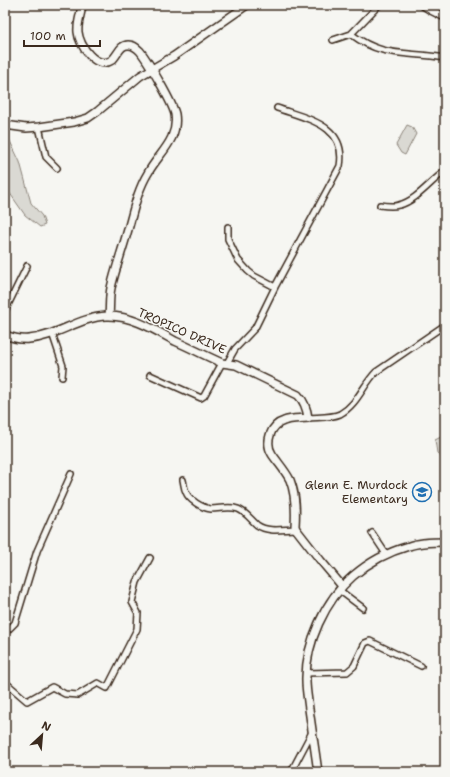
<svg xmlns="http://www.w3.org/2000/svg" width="450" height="777" font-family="'Shantell Sans',sans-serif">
<rect width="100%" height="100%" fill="#f6f6f2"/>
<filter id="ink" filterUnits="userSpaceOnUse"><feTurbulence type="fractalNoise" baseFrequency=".025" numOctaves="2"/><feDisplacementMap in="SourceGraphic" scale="8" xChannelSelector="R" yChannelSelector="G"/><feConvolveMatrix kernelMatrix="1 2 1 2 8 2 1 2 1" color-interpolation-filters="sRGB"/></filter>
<g filter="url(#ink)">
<path fill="#dad9d3" stroke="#8a8278" d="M407 125 412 127 416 134 405 155 401 153 396 145Z
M5 136 8 137 20 162 31 203 42 216 45 225 40 227 25 215 9 192 5 193V166L7 164 5 155Z
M445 435V460H444L437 453 435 440Z"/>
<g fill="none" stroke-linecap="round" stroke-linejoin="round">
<defs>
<path id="street" d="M351 34C384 59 407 51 445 58
M333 40 351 34 379 5
M39 127 46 157 57 168
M380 205C386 206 393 207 399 205 416 201 431 181 445 171
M228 227V239L238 260 248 271 254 276 275 287
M5 311 27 266
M52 333 63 366 62 377
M227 363 235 349 255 328 276 285 340 166C347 125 307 119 277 108
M150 375 201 398 204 396 222 363
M308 418C318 417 331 418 340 414 357 405 363 385 376 372L445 325
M183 480C184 484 184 488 186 492 189 500 202 508 211 509 220 509 229 506 238 509 246 512 251 520 257 525 269 533 283 529 296 529
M372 533 386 554
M339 590 363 608
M5 633 15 623 37 551 71 474
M307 673 347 672 354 666 365 643 370 641 421 666
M5 682 27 701 52 687 65 694 78 695 98 683 107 688 137 629 138 613 132 602 137 582 150 558
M291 772 312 732"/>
<path id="secondary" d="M82 5C81 14 77 23 78 32 79 45 96 71 112 60 118 55 120 44 129 45 134 45 137 48 140 51 148 61 172 102 175 114 179 140 159 153 148 173 137 191 133 213 127 233 122 251 115 270 111 288 109 297 110 307 109 316
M423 5 431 10 445 17
M5 125 26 128 39 127 74 122 88 118 98 111 140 76 174 56 247 5
M5 335C13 338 21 340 29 339 56 337 79 317 107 316 131 315 155 330 175 341 191 348 206 356 222 363L236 365 298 395C305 402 307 409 308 418 301 419 291 418 284 421 270 425 265 443 272 454 278 463 285 470 290 480 296 495 296 510 295 526L296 529 321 561 342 586
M318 772C315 751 312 730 309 709 308 700 306 690 306 681 305 644 325 600 353 576 369 562 388 552 409 546 420 542 433 542 445 542"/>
</defs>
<use href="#street" stroke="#3b2a1e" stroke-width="8"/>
<use href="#secondary" stroke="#3b2a1e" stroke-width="10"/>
<use href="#street" stroke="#f6f6f2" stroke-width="5"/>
<use href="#secondary" stroke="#f6f6f2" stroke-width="7"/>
</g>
</g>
<defs>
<symbol id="school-ring" viewBox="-11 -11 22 22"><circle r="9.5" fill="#f6f6f2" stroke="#1f6fb2" stroke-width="1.5"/><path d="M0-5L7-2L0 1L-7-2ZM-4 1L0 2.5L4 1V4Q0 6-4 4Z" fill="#1f6fb2"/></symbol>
</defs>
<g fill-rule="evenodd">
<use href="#school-ring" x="411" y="481" width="22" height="22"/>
</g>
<g text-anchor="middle" stroke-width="3" stroke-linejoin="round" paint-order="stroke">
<g font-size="12" fill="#3b2a1e" stroke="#f6f6f2">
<text transform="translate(182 331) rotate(24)" y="4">TROPICO DRIVE</text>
</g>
<g font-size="12" fill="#3b2a1e" stroke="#f6f6f2" text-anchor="end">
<text x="408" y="489">Glenn E. Murdock<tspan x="408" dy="14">Elementary</tspan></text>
</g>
</g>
<rect width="450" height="777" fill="none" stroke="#f6f6f2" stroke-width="20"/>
<rect x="10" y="10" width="430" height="757" fill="none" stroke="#3b2a1e" stroke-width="1.5" filter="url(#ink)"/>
<g transform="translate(42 735) rotate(26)" stroke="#f6f6f2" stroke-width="3" paint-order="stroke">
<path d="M0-3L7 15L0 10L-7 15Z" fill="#3b2a1e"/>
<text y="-6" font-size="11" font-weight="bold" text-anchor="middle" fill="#3b2a1e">N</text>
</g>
<path d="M24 40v6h76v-6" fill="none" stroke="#3b2a1e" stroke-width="2"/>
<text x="30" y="40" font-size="12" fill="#3b2a1e" stroke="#f6f6f2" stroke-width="3" paint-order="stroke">100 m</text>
</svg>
